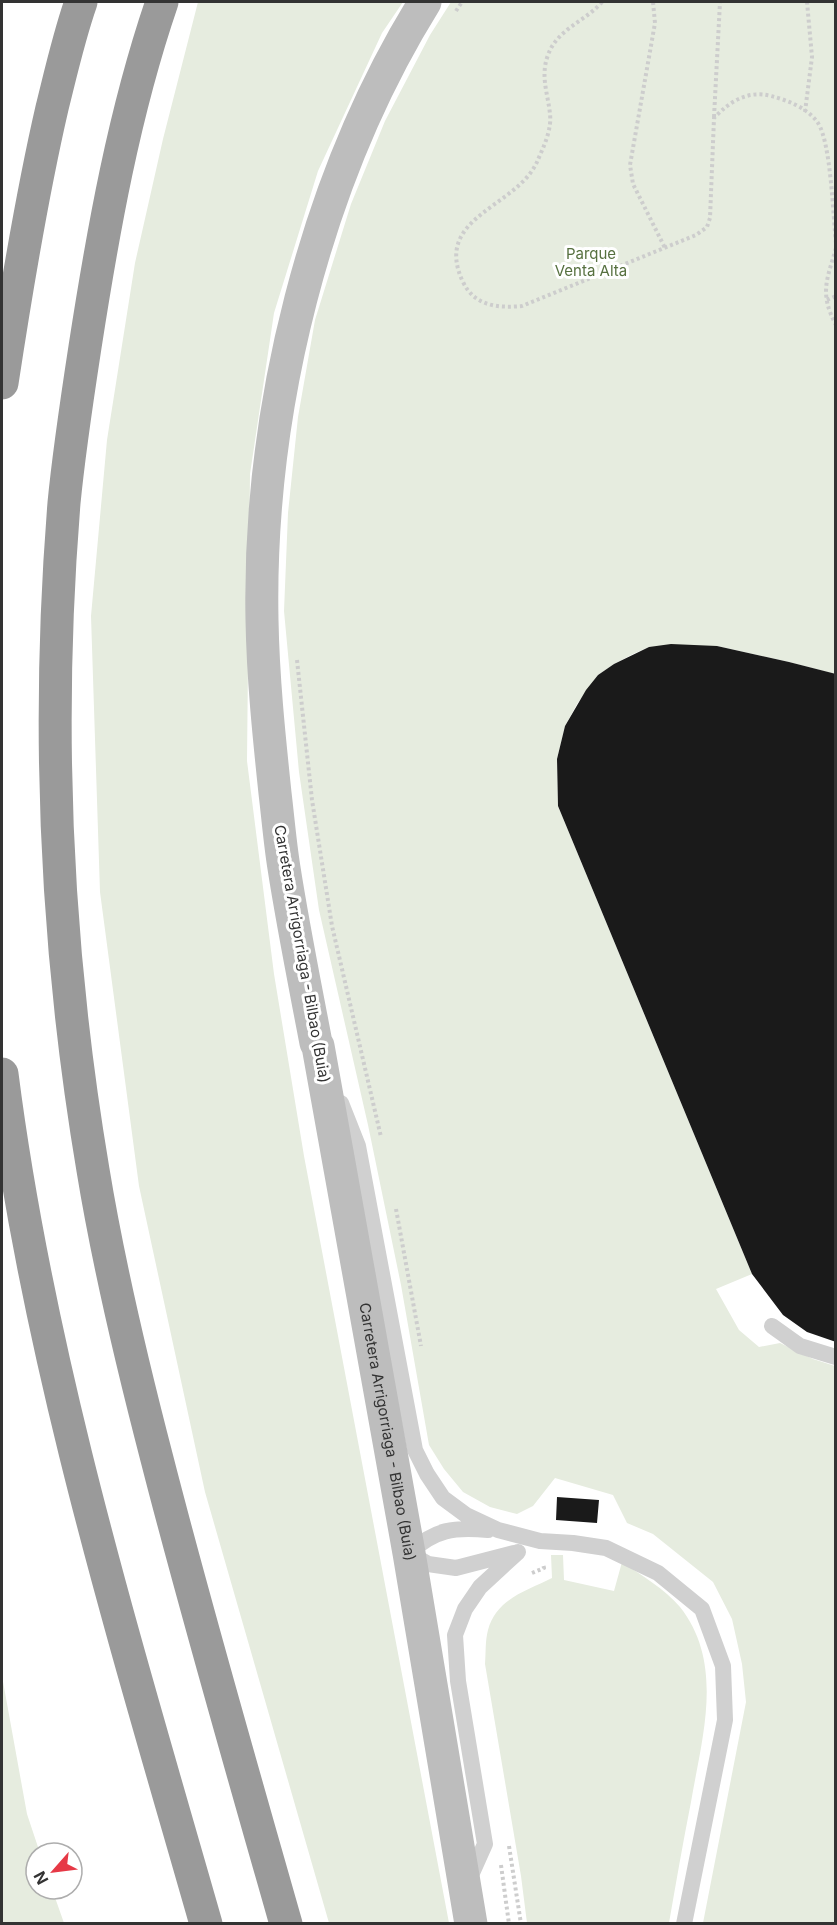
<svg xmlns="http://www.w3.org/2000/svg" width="837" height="1925" font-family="Inter,sans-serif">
<rect width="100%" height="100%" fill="#fff"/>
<path fill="#e6ecdf" d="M198 2H403L382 33 318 171 274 313 250 474 247 761 274 974 304 1156 449 1923H329L205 1492 139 1186 100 892 91 616 107 440 135 263 163 139Z
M451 2H835V674L789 662 717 646 649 647 633 654 614 664 598 675 577 704 565 726 557 759 558 806 752 1274 716 1289 739 1330 759 1347 780 1343 813 1359 835 1366V1923H703L746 1702 742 1664 732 1619 713 1582 653 1534 627 1523 613 1495 555 1478 533 1506 517 1514 490 1507 463 1492 444 1469 429 1445 401 1285 368 1125 319 910 299 772 284 611 288 513 298 417 315 320 351 204 385 121 430 35Z
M551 1555H563L564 1580 614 1591 622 1562C641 1575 665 1589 680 1607 725 1664 702 1737 691 1802 683 1842 676 1883 669 1923H527L521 1876 485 1664C486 1653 485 1641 488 1630 496 1599 526 1591 552 1578Z
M2 1676 27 1814 40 1853H36V1889H52L64 1923H2Z"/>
<path fill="#1a1a1a" d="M671 644 717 646 789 662 836 674V1342L807 1332 783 1315 752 1274 558 806 557 759 565 726 586 690 598 675 614 664 649 647Z
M557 1497 599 1500 597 1523 556 1520Z"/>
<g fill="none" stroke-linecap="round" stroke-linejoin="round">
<path stroke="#cdcdcd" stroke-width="4" stroke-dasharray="3 3" stroke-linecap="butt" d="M602 2C586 21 557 29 548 55 540 76 548 94 550 114 552 130 543 148 537 162 516 208 432 217 463 282 475 307 499 308 522 306L696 235 707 227 710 218 714 118C730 101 748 90 771 96 787 100 808 108 818 123 831 143 833 216 836 243
M653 2 655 23 630 165 633 184 665 248
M456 11 462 2
M805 112 812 57 807 2
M714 117 720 2
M836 248C827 280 819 293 836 325
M827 300 836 296
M297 660 312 800 332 926 381 1137
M396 1209 421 1346
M532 1573 544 1568 543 1564
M509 1846 521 1924
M501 1865 509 1924"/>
<path stroke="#d0d0d0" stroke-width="16" d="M341 1103 358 1146 415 1450 427 1474 443 1498 466 1515 498 1530 540 1541 573 1543 606 1548 658 1573 702 1609 723 1666 725 1720 684 1924
M772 1326 800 1346 836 1357
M488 1530C454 1527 435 1529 409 1553L428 1564 456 1568 514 1553
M468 1882 485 1844 458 1681 455 1635 465 1609 480 1587 518 1552"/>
<path stroke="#bdbdbd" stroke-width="33" id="s1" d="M425 2C315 179 258 412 262 620 263 678 269 736 275 793 278 818 280 843 284 868 293 926 305 985 316 1043L318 1046 409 1553 471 1924"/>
<path stroke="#9a9a9a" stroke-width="33" d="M162 2C124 113 103 231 85 347 77 399 69 451 64 503 46 725 56 951 93 1170 109 1268 132 1363 157 1459 197 1615 242 1769 286 1924
M2 383C16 291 31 199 52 108 61 72 69 36 81 2
M2 1074C39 1364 126 1644 206 1924"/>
</g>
<g text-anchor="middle" stroke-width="6" stroke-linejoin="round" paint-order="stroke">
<g font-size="15" fill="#56703f" stroke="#fff">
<text x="591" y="259">Parque<tspan x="591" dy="17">Venta Alta</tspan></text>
</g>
<g font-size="15" fill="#333" stroke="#fff">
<text transform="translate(302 954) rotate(80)" y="5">Carretera Arrigorriaga - Bilbao (Buia)</text>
<text dy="5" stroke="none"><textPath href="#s1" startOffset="1470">Carretera Arrigorriaga - Bilbao (Buia)</textPath></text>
</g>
</g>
<rect width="837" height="1925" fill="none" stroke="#333333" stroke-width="6"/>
<g transform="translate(54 1871) rotate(242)"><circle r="28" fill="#ffffff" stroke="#adadad" stroke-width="1.5"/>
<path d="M0-4.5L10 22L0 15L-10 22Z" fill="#e63946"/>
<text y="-9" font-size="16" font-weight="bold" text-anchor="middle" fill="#333333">N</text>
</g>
</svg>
